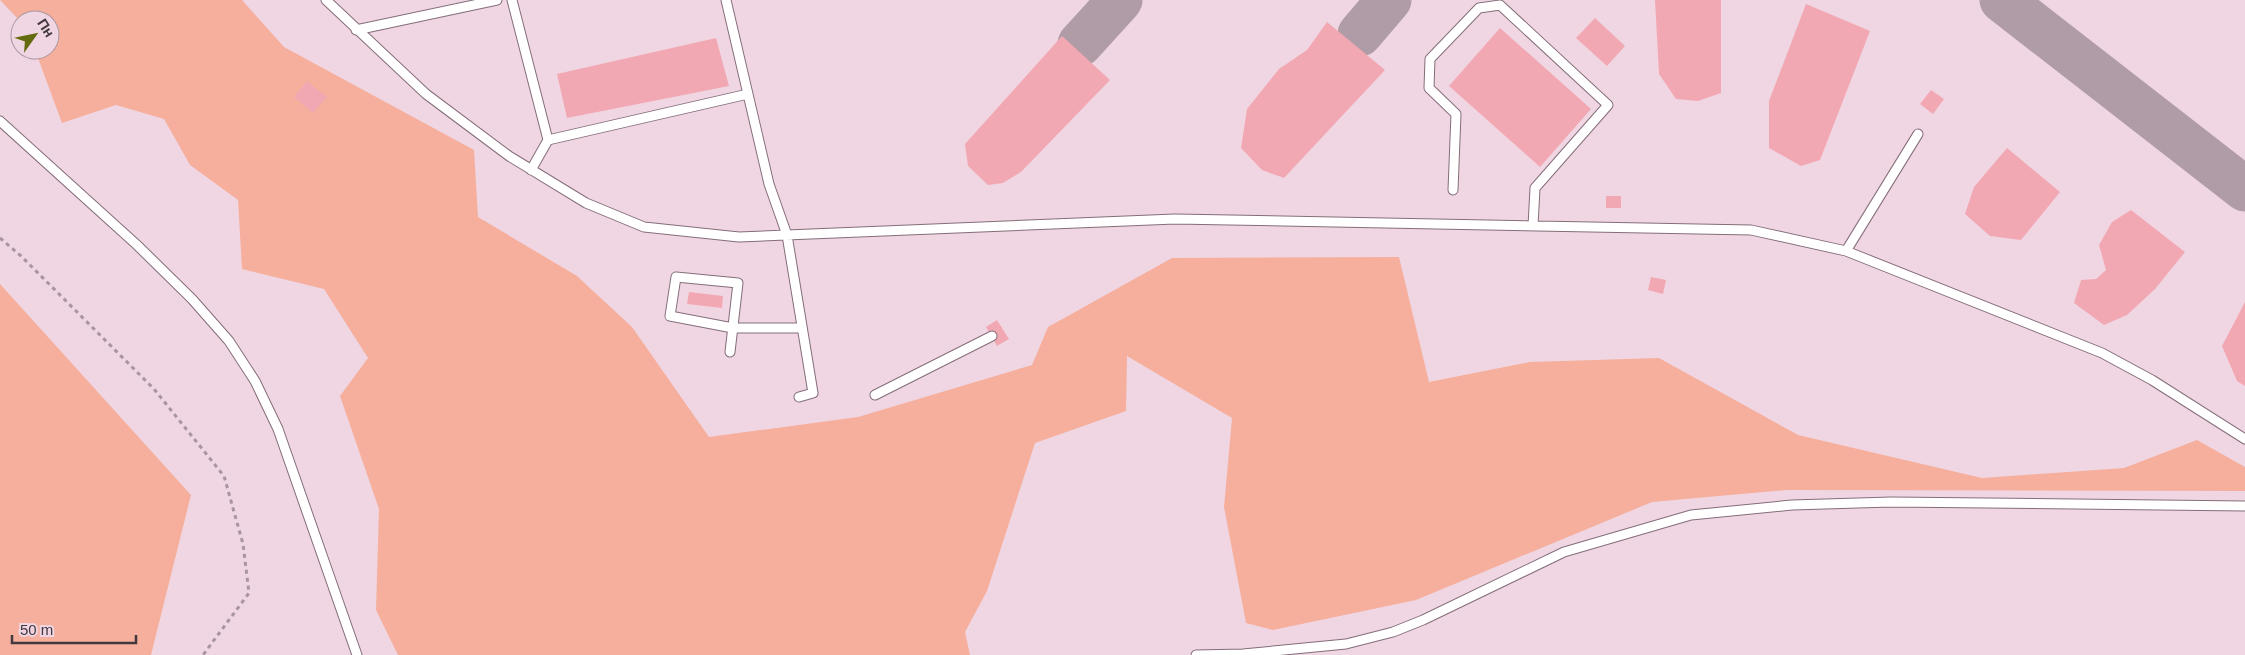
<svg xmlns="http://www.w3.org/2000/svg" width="2245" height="655" font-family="Helvetica,sans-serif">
<rect width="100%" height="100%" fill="#f0d6e3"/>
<path fill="#f5af9c" d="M0 0H242L284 47 474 150 478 217 577 276 632 327 709 437 858 417 1032 365 1048 327 1172 258 1399 257 1429 382 1530 362 1659 358 1798 435 1982 478 2124 468 2197 440 2245 467V491L1787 490 1652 502 1416 600 1273 630 1246 623 1224 507 1232 418 1127 356 1126 411 1035 443 987 591 965 632 970 655H398L376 610 379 509 340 396 368 358 324 289 242 269 238 200 190 165 164 119 116 105 62 123 35 50H50V20L20 21Z
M0 284 191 495 151 655H0Z"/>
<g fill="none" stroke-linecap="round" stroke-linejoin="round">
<path stroke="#b09ca6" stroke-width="45" d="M2002 0 2245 189
M1360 34 1389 0
M1080 44 1120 0"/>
</g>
<path fill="#f2a8b2" d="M1655 0H1721V93L1698 101 1676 99 1659 74Z
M1806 4 1870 31 1820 160 1801 166 1769 148V101Z
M1595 18 1625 46 1607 66 1576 38Z
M1327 22 1385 70 1284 178 1262 170 1241 148 1247 109 1279 69 1307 50Z
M1500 28 1591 109 1540 167 1449 86Z
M1062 36 1110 80 1021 172 1003 183 988 185 968 166 965 144Z
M716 38 729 86 567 118 557 74Z
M307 81 327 97 313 113 294 97Z
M1931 90 1944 99 1933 114 1920 104Z
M2007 148 2060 192 2021 240 1990 236 1965 214 1974 187Z
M1606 196H1621V208H1606Z
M2131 210 2185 252 2155 289 2127 315 2104 325 2074 303 2081 280 2096 279 2106 270 2099 245 2112 222Z
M1651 277 1666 280 1663 294 1648 290Z
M689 292 723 296 722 308 687 304Z
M2245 302V386L2237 381 2222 346Z
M997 320 1009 339 997 346 986 327Z"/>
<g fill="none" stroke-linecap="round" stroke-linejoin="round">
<defs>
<path id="service" d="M326 0 426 94 509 156 586 203 644 227 739 237 1175 219 1751 230 1846 251 2102 353 2152 380 2245 439
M512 0 548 140 748 94
M726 0 769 184 787 235 813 393 799 397
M356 30 497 0
M0 121 137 245 192 299 229 341 255 381 278 429 357 655
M531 170 548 140
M1453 190 1456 114 1429 88 1430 59 1479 8 1500 5 1608 105 1535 188 1533 226
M1846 251 1918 134
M730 352 738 283 676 277 670 316 733 328H802
M875 395 992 336
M1196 655 1243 654 1346 644 1393 632 1423 620 1564 552 1691 515 1792 505 1891 502 2245 506"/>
</defs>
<use href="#service" stroke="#846d7a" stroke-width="11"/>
<path stroke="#a995a0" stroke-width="3" stroke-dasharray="4 4" stroke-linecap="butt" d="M0 238 21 256 154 389 224 476 243 544 249 593 203 655"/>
<use href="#service" stroke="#fff" stroke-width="9"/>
</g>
<g transform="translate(35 35) rotate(57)"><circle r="24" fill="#f0d6e3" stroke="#aa97a1"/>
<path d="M0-4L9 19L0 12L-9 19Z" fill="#646b0e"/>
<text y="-8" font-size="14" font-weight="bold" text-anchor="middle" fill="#42383e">Пн</text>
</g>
<path d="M12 635v8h124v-8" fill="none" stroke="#42383e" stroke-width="2.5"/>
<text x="20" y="635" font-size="15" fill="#42383e" stroke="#f0d6e3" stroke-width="4" paint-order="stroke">50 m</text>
</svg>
